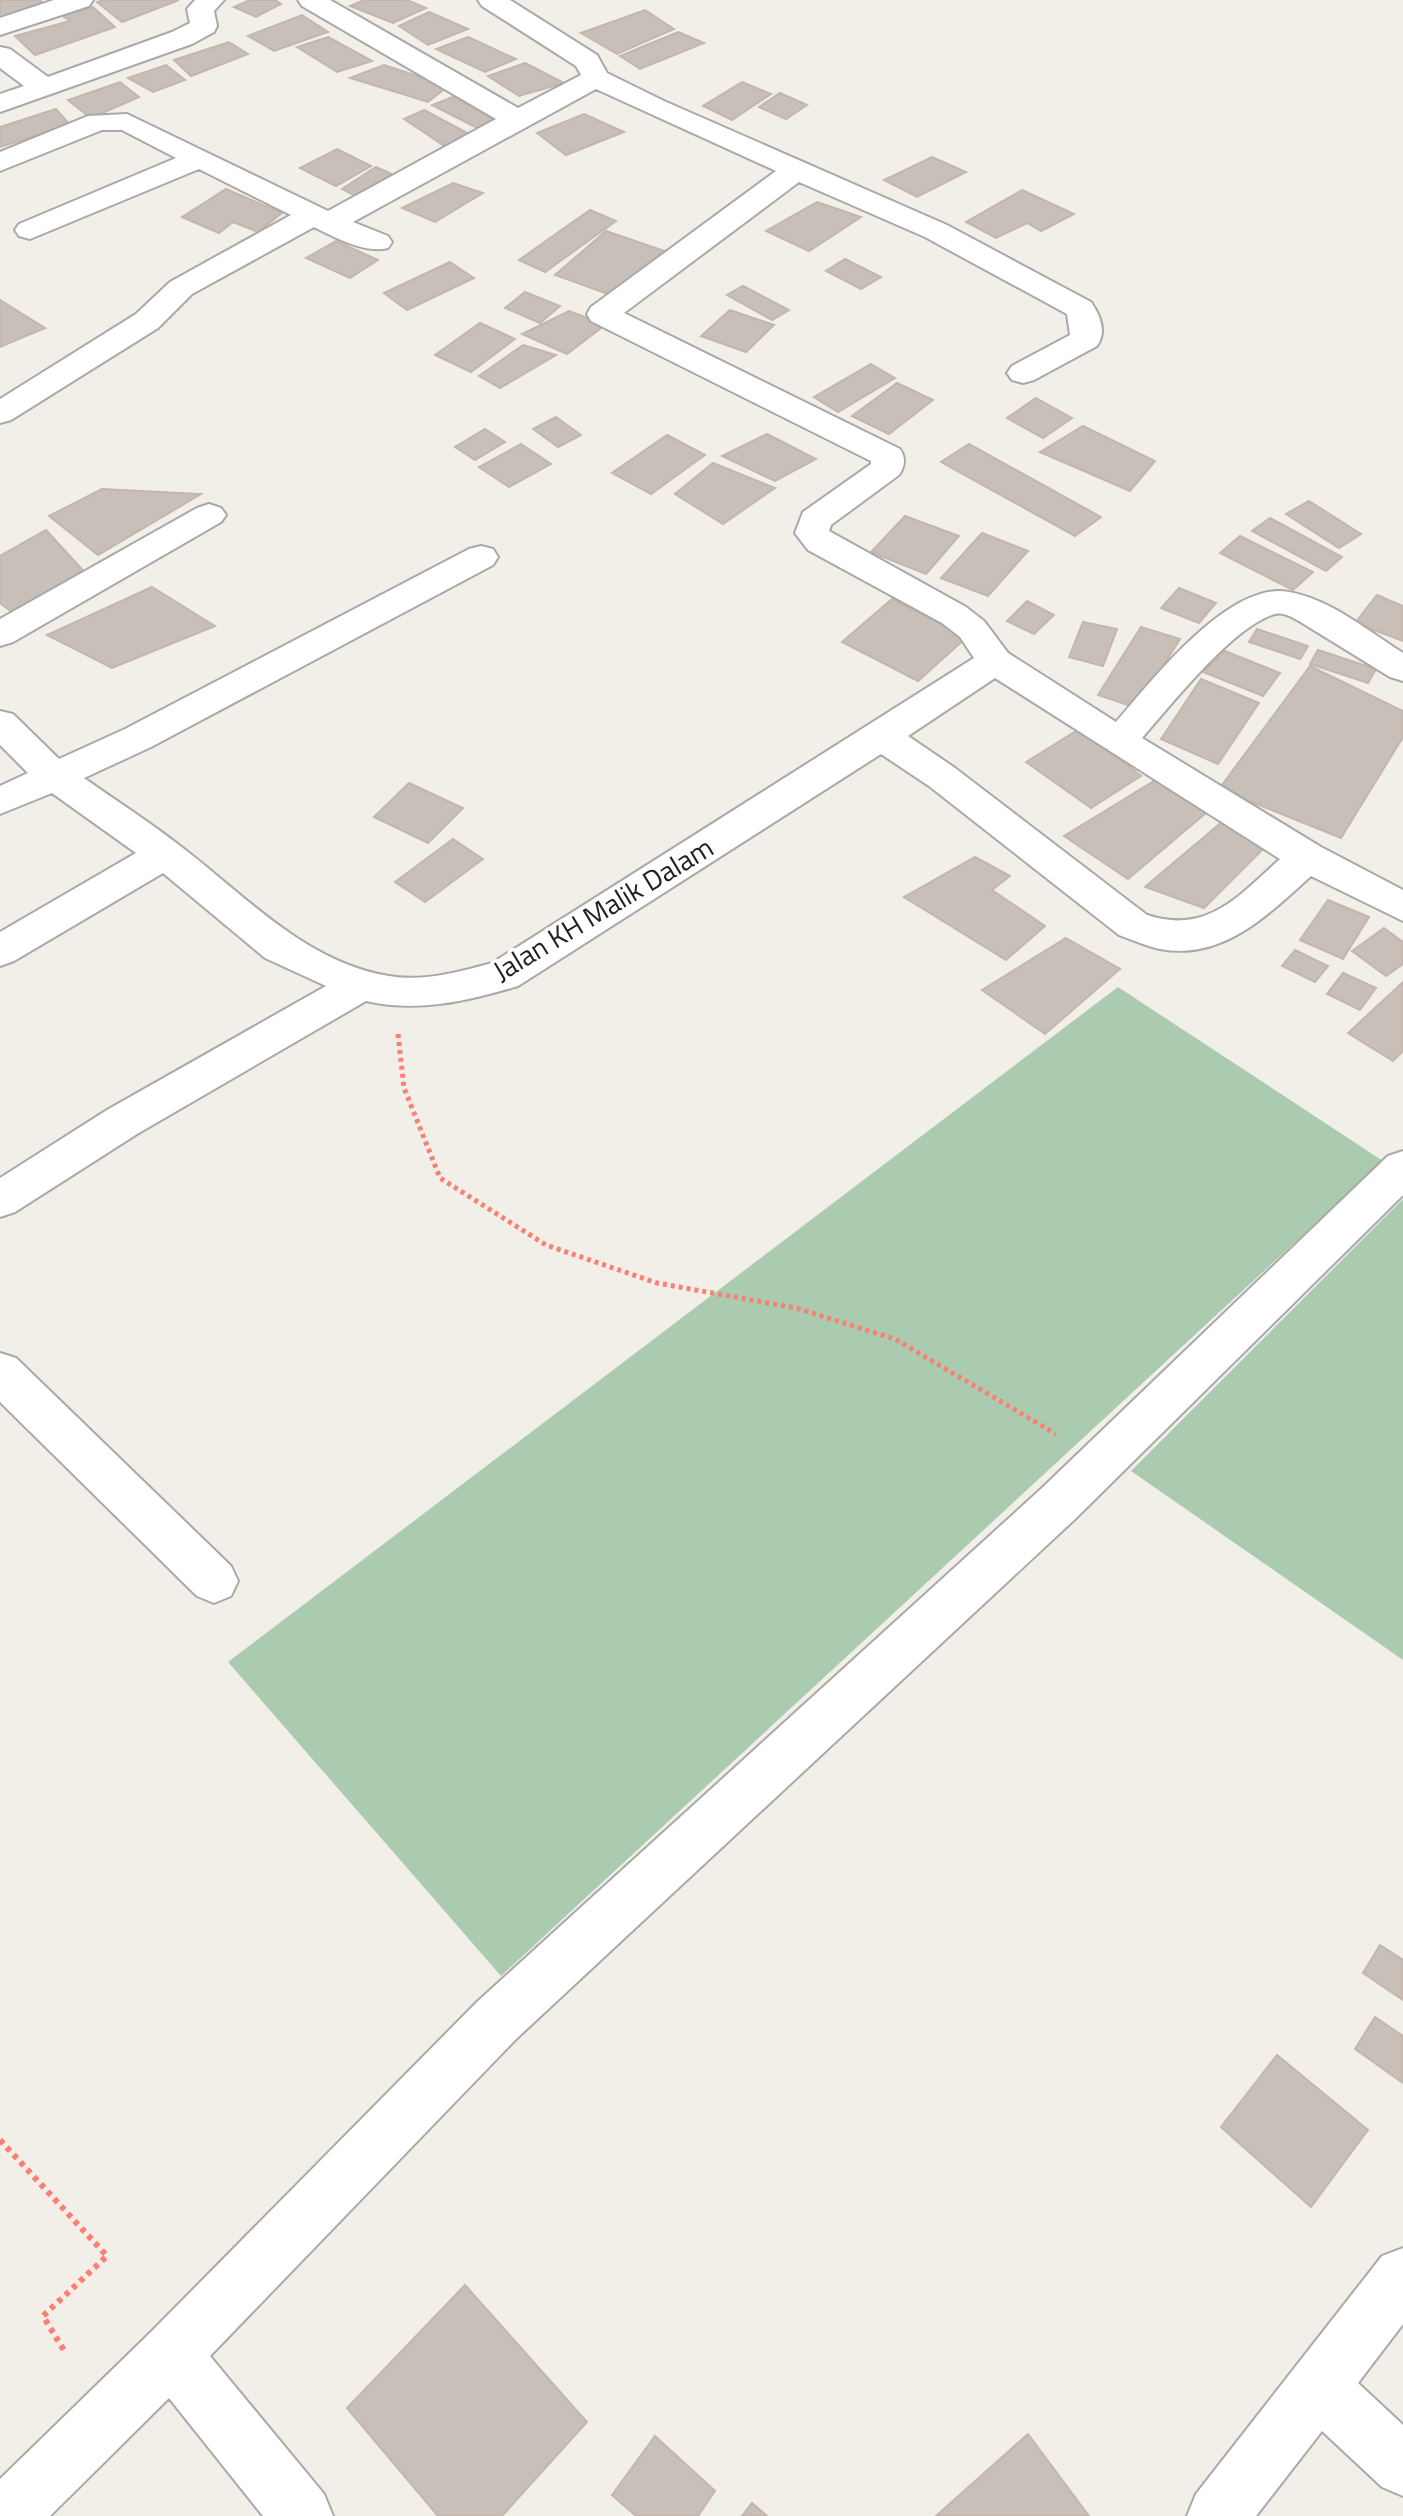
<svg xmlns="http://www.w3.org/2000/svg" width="1403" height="2516" font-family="'Titillium Web',sans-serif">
<rect width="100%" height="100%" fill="#f2efe9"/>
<path fill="#aacbaf" d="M1118 987 1383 1161 501 1976 228 1662Z
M1403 1199V1660L1131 1471Z"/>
<path fill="#c7bfb8" stroke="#c4b6ab" stroke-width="2" d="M0 0H40L46 6 0 20Z
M103 0H179L122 22 97 2Z
M250 0H275L281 4 256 17 234 7Z
M364 0H407L426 8 393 23 350 6Z
M93 7 115 27 35 55 15 36 70 21 61 15Z
M645 10 674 29 617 54 581 33Z
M429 12 468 29 428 45 399 26Z
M302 15 328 32 274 51 248 36Z
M678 32 704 43 640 69 620 56Z
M328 37 372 61 337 72 297 47Z
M468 37 516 59 485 72 436 49Z
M229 42 248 54 191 76 174 60Z
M525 63 564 83 519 96 488 76Z
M166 65 185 80 153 92 128 78Z
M384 65 448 86 428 102 350 78Z
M120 82 139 97 91 118 68 100Z
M742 82 771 94 732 120 703 106Z
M780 93 807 105 786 119 759 107Z
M455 96 499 117 477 128 432 105Z
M56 109 70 125 0 147V127Z
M424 110 475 137 447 148 404 119Z
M584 114 624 132 566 155 537 133Z
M337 149 371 166 336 186 300 168Z
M932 157 966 172 917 197 884 180Z
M376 167 403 179 365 201 342 189Z
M453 183 483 193 435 222 402 208Z
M226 189 282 213 258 232 233 222 219 233 182 217Z
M1022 190 1074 214 1041 231 1027 223 996 238 966 222Z
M817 202 861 217 809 251 766 231Z
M590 210 616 221 545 272 519 260Z
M606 231 673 254 622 299 555 275Z
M336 241 378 260 350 278 306 258Z
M845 259 881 277 861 289 826 271Z
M450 262 474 278 407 310 384 293Z
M743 286 789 310 772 320 727 295Z
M525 292 560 306 540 323 505 308Z
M0 300 45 328 0 347Z
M730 310 774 325 746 352 701 336Z
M569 311 605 325 567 354 522 334Z
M480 323 515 339 471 372 435 355Z
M523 345 556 355 500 388 479 376Z
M871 364 895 378 838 412 814 397Z
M897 383 933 400 889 434 852 416Z
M1036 398 1072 418 1043 438 1007 418Z
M556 417 581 435 558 447 533 429Z
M1083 426 1155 461 1130 491 1040 452Z
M485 429 505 442 475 460 455 447Z
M767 434 816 459 775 481 722 456Z
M667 435 705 455 651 494 612 473Z
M521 444 551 464 509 487 479 467Z
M969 444 1101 517 1075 536 941 462Z
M713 463 775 488 723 524 675 494Z
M102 489 201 494 98 555 49 516Z
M1309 501 1361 534 1339 548 1286 514Z
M905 516 959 536 926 574 871 552Z
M1270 518 1342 557 1326 571 1252 531Z
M46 530 89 577 12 612 0 603V556Z
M982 533 1028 551 988 596 941 578Z
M1240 536 1313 572 1293 590 1220 553Z
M152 587 215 626 112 668 47 635Z
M1179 588 1216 603 1199 623 1161 608Z
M1377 595 1403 606V641L1355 623Z
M892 599 967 637 918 681 842 642Z
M1027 601 1054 615 1034 634 1007 621Z
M1083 622 1117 629 1103 666 1069 657Z
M1141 627 1180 639 1137 708 1098 695Z
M1257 629 1308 646 1300 659 1249 642Z
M1318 650 1376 669 1368 683 1310 664Z
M1225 651 1280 673 1263 696 1203 672Z
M1310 666 1403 711V737L1341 838 1219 789Z
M1201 679 1259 703 1218 764 1161 739Z
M1081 728 1141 776 1091 808 1026 762Z
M1159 778 1212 808 1128 879 1064 836Z
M409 783 463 808 428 843 374 817Z
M1223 821 1270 842 1204 908 1145 887Z
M453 839 483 859 425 902 395 882Z
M975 857 1010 876 992 890 1045 926 1006 960 904 897Z
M1328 900 1369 917 1343 959 1300 940Z
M1384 928 1403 942V964L1386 976 1352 951Z
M1066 938 1120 969 1045 1034 982 990Z
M1295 950 1328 966 1315 982 1282 966Z
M1343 973 1376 988 1360 1010 1327 994Z
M1403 982V1051L1393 1061 1348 1033Z
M1380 1945 1403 1960V2000L1363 1973Z
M1375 2017 1403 2036V2083L1355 2049Z
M1277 2055 1368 2130 1311 2207 1221 2127Z
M465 2285 587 2422 502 2516H438L347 2408Z
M1028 2434 1089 2516H936Z
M655 2436 715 2491 698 2516H636L612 2495Z
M752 2503 767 2516H742Z"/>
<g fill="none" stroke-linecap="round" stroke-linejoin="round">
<defs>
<path id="street" d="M54 0H93L89 6 0 35V18Z
M195 0H224L214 11 217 26 214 32 192 44 0 112V94L24 86 0 68V47L10 49 48 77 172 32 190 23 187 9Z
M298 0H330L518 108 581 75 576 66 482 6 478 0H510L597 55 607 73 664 101 947 225 1091 302C1100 315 1107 332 1097 346L1034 380 1023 383 1012 380 1007 373 1012 366 1070 335 1067 314 925 237 799 182 624 313 900 449C906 458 905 466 899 475L831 525 829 531 966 607 984 621 1008 653 1116 722C1151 682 1229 580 1289 592 1330 599 1368 631 1403 653V681L1390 677 1299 621C1291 617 1284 612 1275 614 1234 625 1171 705 1142 738L1321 847 1403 890V921L1311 876C1269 914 1223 961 1160 949 1146 946 1133 940 1119 935L929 786 881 754 518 986C468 1001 418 1013 366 1001L137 1134 15 1212 0 1217V1178L107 1110 326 986 265 958 163 873 14 961 0 966V932L136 853 52 793 0 814V786L28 773 0 745V711L13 714 59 759 125 729 469 549 481 546 493 549 498 557 493 565 151 747 84 778C115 800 148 821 179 845 244 894 304 962 389 976 422 982 460 972 492 963L974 658 960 637 942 623 808 550 795 533 803 512 871 464V461L591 321 587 314 591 307 776 171 596 89 353 222 388 236 392 242 388 248C365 254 334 237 314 227L192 294 158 328 11 420 0 423V399L136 314 170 282 291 215 199 169 30 239 19 236 15 230 19 224 176 158 122 130H102L0 171V152L88 116 127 114 328 211 496 119 302 6ZM995 678 1280 859C1239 896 1207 935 1147 915L955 768 908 736Z
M209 504 221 508 226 515 221 522 13 642 0 646V619L197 508Z
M1403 1151V1195L1075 1519 515 2040 210 2356 324 2494 333 2516H263L169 2398 50 2516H0V2479L150 2333 477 2002 1041 1489 1388 1156Z
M0 1353 16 1358 231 1566 238 1581 231 1596 214 1603 197 1596 0 1402Z
M1403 2248V2324L1358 2383 1403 2425V2496L1382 2487 1322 2431 1256 2516H1187L1196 2494 1382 2256Z"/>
</defs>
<use href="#street" stroke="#a9a9a9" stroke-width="4"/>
<path stroke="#fa8072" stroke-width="5" stroke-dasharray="4 4" stroke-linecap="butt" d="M398 1034 404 1088 440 1178 546 1245 657 1283 796 1308 895 1339 1056 1434"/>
<path stroke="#fa8072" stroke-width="6" stroke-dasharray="5 5" stroke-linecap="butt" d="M0 2140 107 2256 43 2316 65 2352"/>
<use href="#street" fill="#fff" fill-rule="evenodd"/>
</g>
<g text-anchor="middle" stroke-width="7" stroke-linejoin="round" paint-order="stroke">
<g font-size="28" fill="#222" stroke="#fff">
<text transform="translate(603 909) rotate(-31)" y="10">Jalan KH Malik Dalam</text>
</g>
</g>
</svg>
